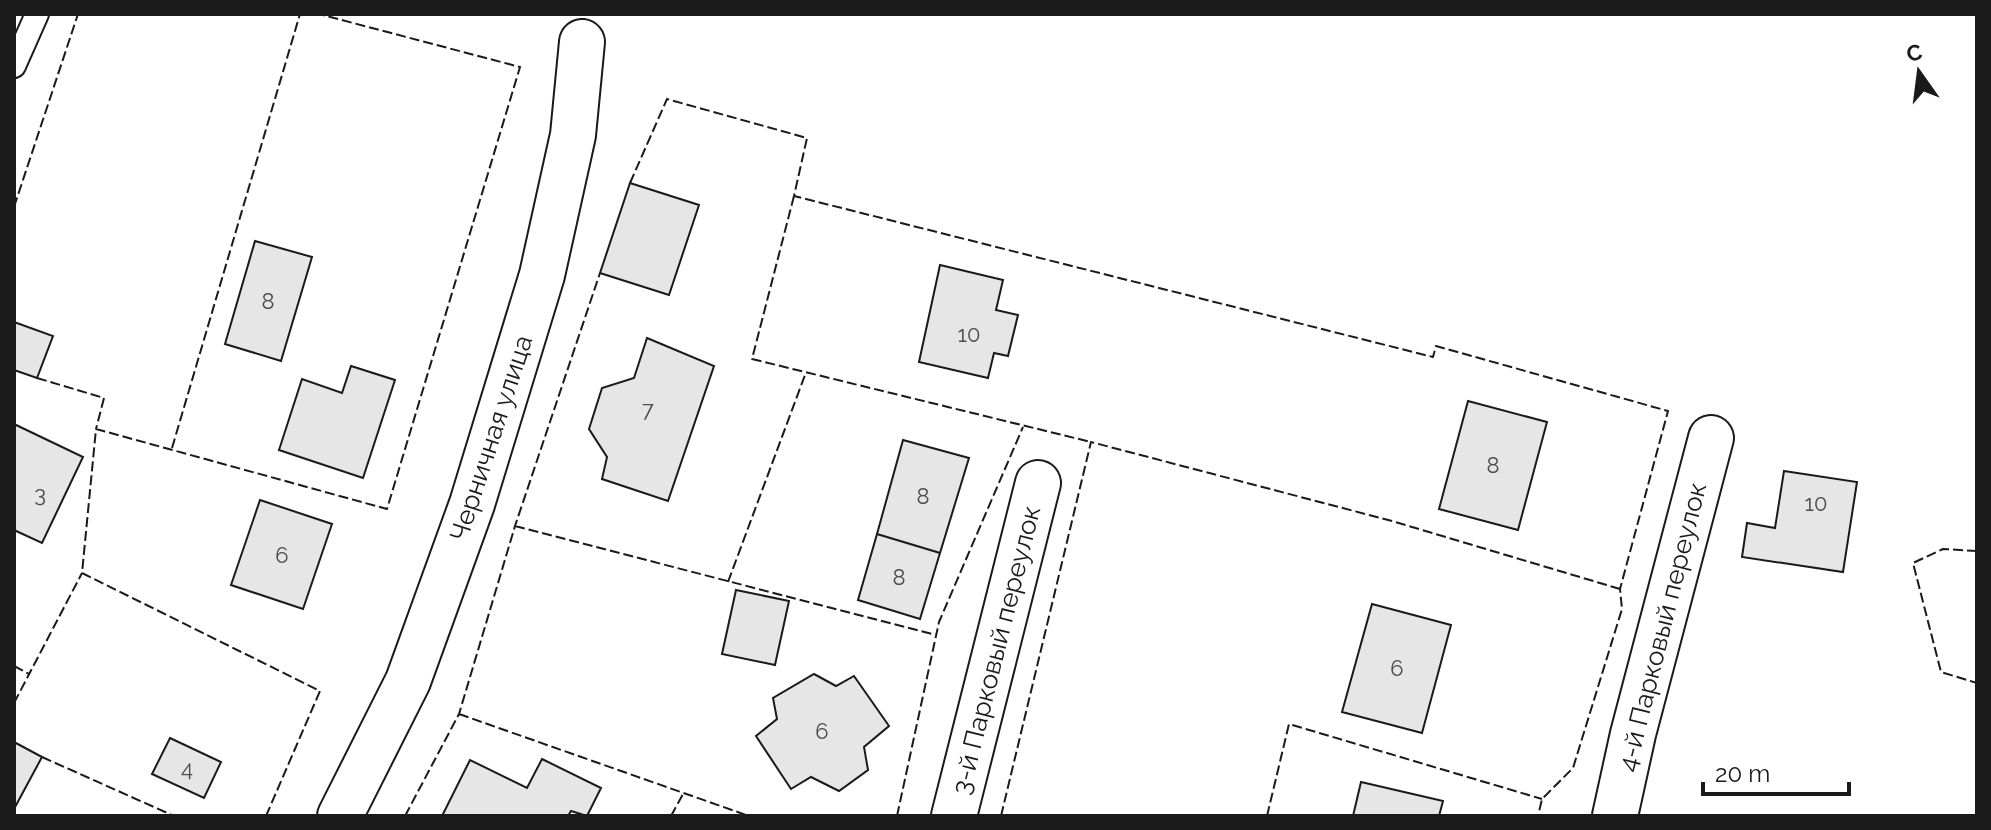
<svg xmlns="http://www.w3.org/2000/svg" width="1991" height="830" font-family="Raleway,sans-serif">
<rect width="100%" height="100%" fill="#fff"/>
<path fill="#e6e6e6" stroke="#1a1a1a" stroke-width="2" d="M630 183 699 205 669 295 600 273Z
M255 241 312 257 281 361 225 344Z
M940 265 1003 280 996 310 1018 315 1008 356 994 353 988 378 919 362Z
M14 322 53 336 37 378 14 370Z
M647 338 714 366 668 501 602 479 607 457 589 429 602 388 634 378Z
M351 366 395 380 363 478 279 450 302 379 342 393Z
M1468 401 1547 422 1518 530 1439 509Z
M14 424 83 457 42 543 14 530Z
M903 440 969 458 940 553 877 534Z
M1784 471 1857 482 1843 572 1742 557 1747 523 1775 528Z
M260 500 332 524 303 609 231 585Z
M877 534 940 553 920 619 858 600Z
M736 590 789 601 775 665 722 654Z
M1372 604 1451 625 1422 733 1342 712Z
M814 674 836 686 854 676 889 726 864 747 868 770 839 791 811 777 791 789 756 736 777 719 773 698Z
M170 738 221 762 204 798 152 774Z
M14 742 42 757 14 809Z
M542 759 601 788 587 816 571 811 568 816H442L470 760 527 788Z
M1361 782 1443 801 1439 816H1353Z"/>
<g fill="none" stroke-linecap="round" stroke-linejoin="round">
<defs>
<path id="lane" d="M14 66 37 14"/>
<path id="street" d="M340 816 408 681 472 504 542 275 573 135 582 42
M954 816 1038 483
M1615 816 1633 734 1711 438"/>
</defs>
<use href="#lane" stroke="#1a1a1a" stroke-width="26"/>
<use href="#street" stroke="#1a1a1a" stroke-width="48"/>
<use href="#lane" stroke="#fff" stroke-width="22"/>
<use href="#street" stroke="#fff" stroke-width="44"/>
<path stroke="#1a1a1a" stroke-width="2" stroke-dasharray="10 4" stroke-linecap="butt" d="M630 183 667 99 807 138 794 196 1433 357 1436 346 1668 411 1620 589 1622 609 1573 768 1542 799 1538 816
M794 196 752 359 1091 442
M14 207 78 14
M37 378 104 398 96 429
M172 448 300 14
M515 526 936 635
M1977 551 1943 549 1913 563 1941 672 1977 683
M728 582 805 375
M14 666 29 674
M14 703 82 573
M459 714 749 816
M42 757 174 816
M266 816 320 691 82 573 96 429 387 509 520 67 319 14
M405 816 459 714 515 526 600 273
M671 816 683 794
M897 816 939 622 1023 427
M1001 816 1091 442 1392 521 1620 589
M1267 816 1289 724 1542 799"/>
</g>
<g text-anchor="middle" stroke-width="6" stroke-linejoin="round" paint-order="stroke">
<g font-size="22" fill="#4d4d4d">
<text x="268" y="309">8</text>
<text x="969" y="342">10</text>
<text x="648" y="417">7</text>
<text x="1493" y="473">8</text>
<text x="40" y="502">3</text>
<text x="923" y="504">8</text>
<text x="1816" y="511">10</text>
<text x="282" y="563">6</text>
<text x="899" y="585">8</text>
<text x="1397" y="676">6</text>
<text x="822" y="739">6</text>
<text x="187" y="776">4</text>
</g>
<g font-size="26" fill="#1a1a1a" stroke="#fff">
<text transform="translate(491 438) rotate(-72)" y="9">Черничная улица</text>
<text transform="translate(1662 627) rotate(-76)" y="9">4-й Парковый переулок</text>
<text transform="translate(996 650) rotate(-76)" y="9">3-й Парковый переулок</text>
</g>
</g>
<rect width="1991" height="830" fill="none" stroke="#1a1a1a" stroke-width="32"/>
<g transform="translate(1919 72) rotate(346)" stroke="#ffffff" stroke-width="6" paint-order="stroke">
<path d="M0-6L14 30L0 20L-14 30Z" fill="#1a1a1a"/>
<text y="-12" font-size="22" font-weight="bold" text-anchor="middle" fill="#1a1a1a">С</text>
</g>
<path d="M1703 782v12h146v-12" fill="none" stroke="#1a1a1a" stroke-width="4"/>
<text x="1715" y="782" font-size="24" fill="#1a1a1a" stroke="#ffffff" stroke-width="6" paint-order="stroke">20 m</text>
</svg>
